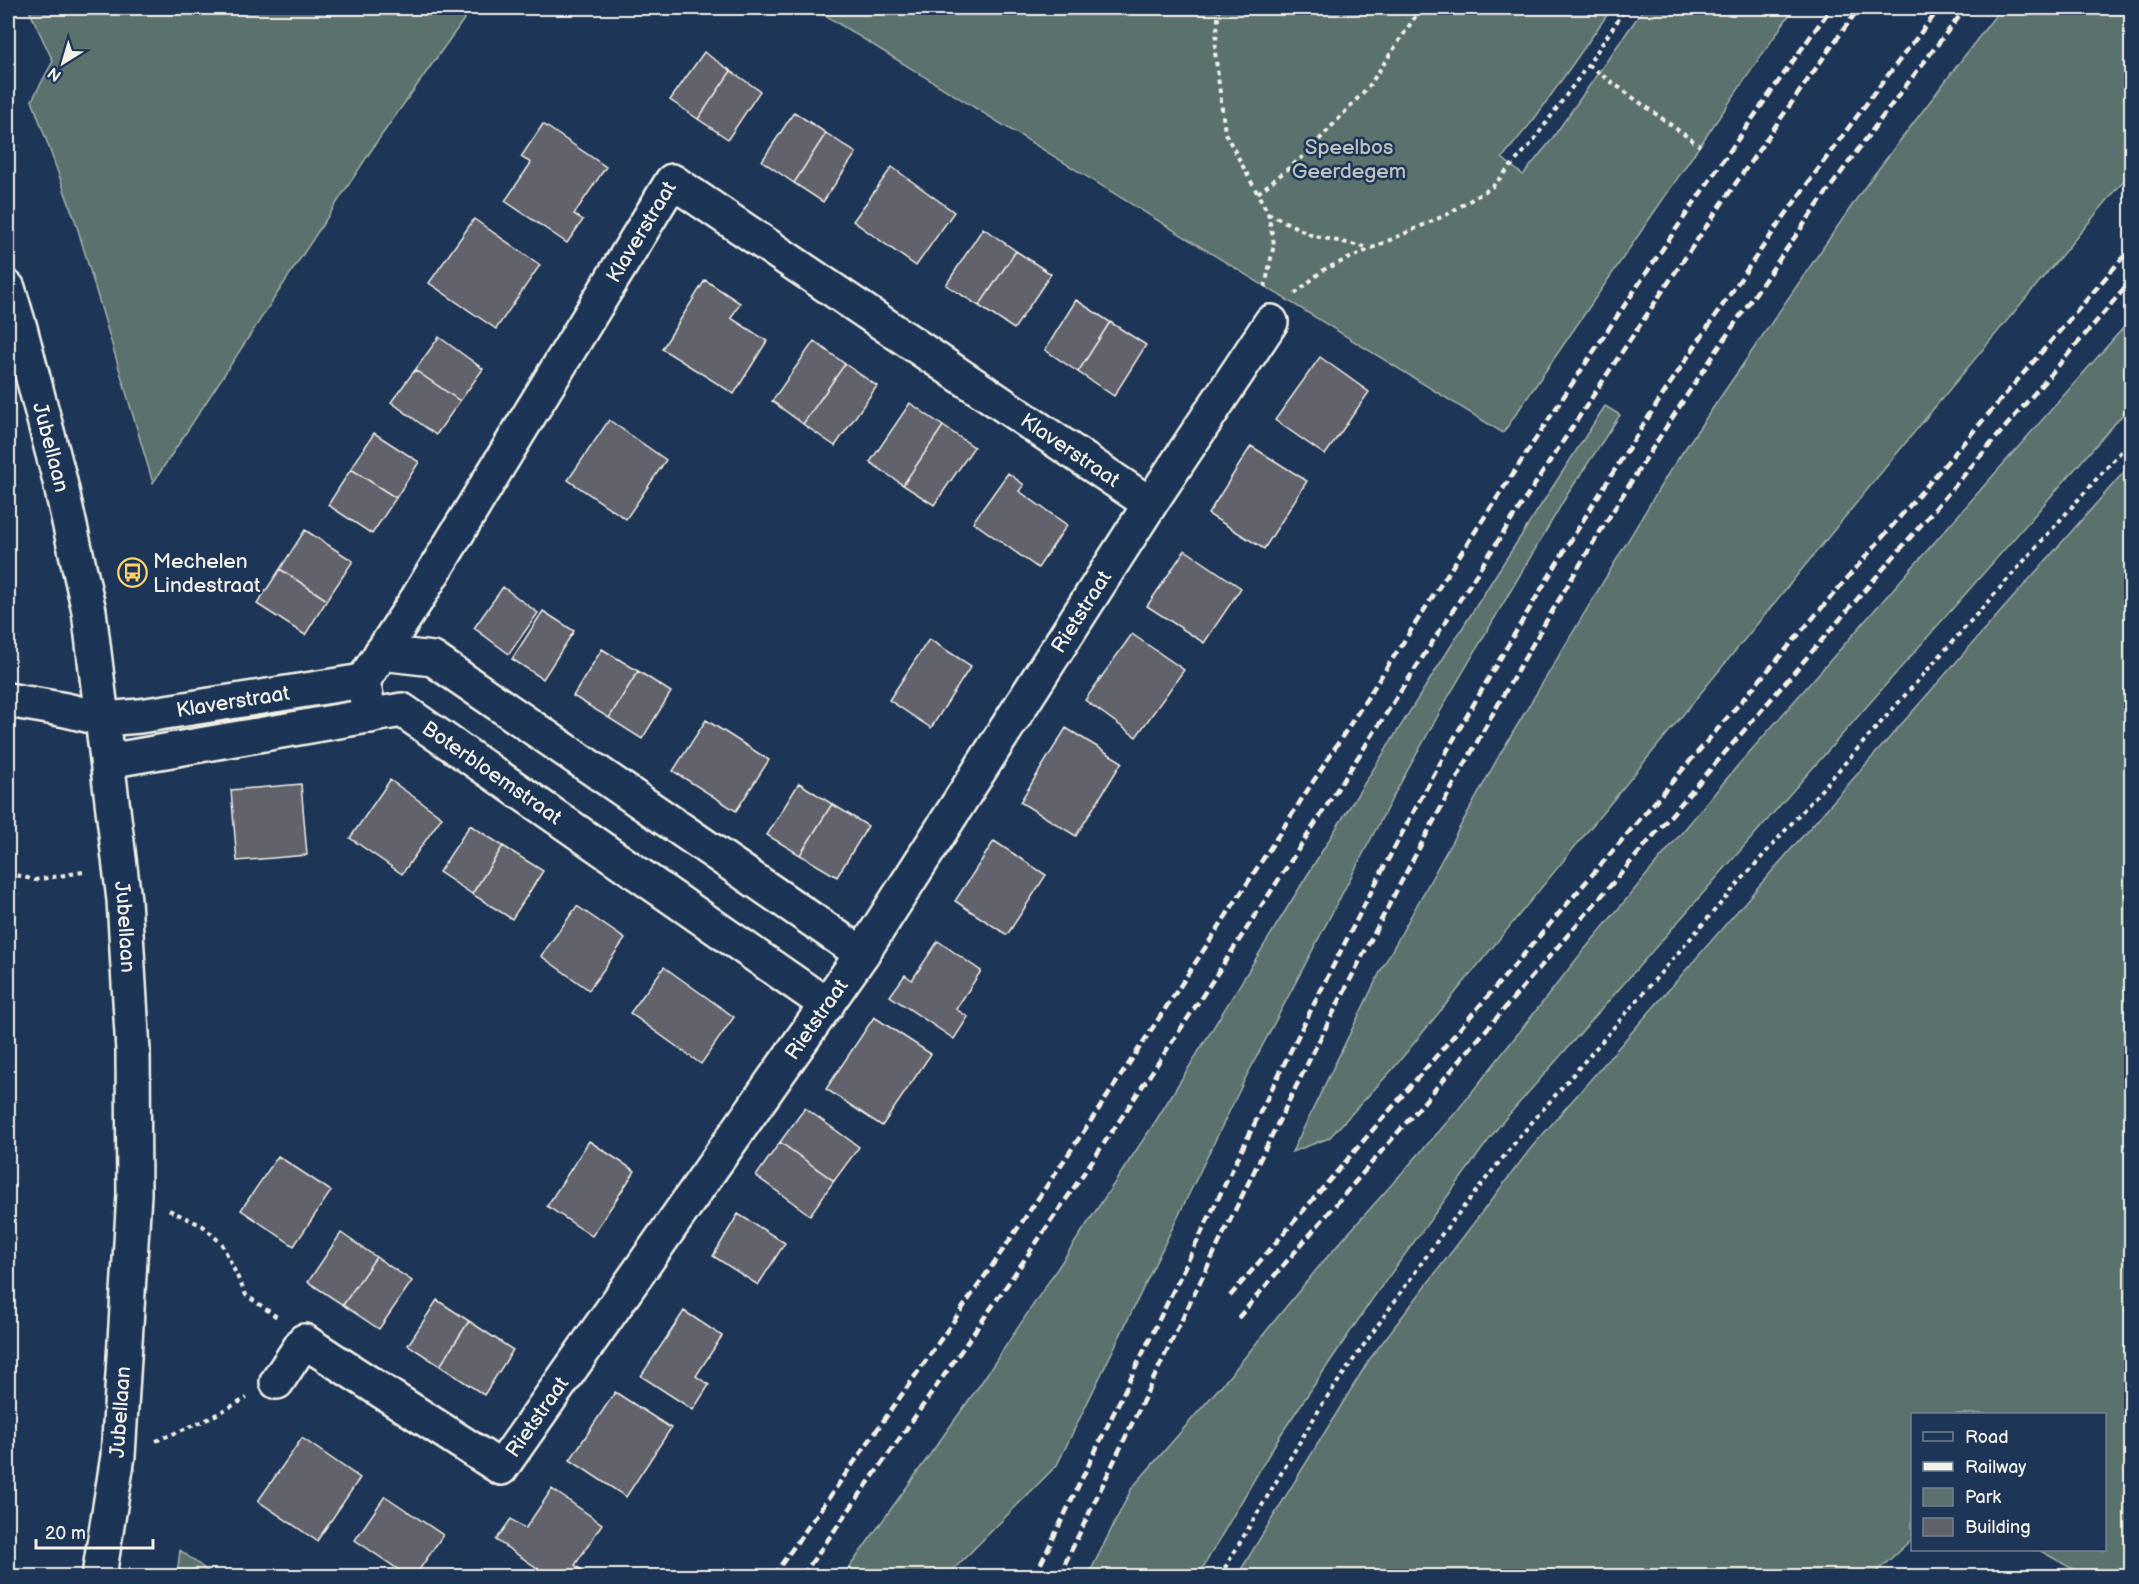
<svg xmlns="http://www.w3.org/2000/svg" width="2139" height="1584" font-family="'Balsamiq Sans',sans-serif">
<rect width="100%" height="100%" fill="#1d3557"/>
<filter id="ink" filterUnits="userSpaceOnUse"><feTurbulence type="fractalNoise" baseFrequency=".0167" numOctaves="2"/><feDisplacementMap in="SourceGraphic" scale="12" xChannelSelector="R" yChannelSelector="G"/><feConvolveMatrix kernelMatrix="1 2 1 2 8 2 1 2 1" color-interpolation-filters="sRGB"/></filter>
<g filter="url(#ink)">
<path fill="#5a716d" stroke="#a7b1aa" stroke-width="1.5" d="M28 8H472L376 143 153 483 76 223 32 100 53 61Z
M813 8H1612L1535 118 1502 158 1523 175 1549 143 1644 8H1794L1503 433Z
M2001 8H2131V172L1939 402 1392 1070 1329 1138 1292 1152 1380 972 1500 754 1669 472 1864 188Z
M2131 319V405L1499 1126 1373 1298 1279 1437 1198 1576H1088L1132 1488 1232 1373 1321 1264 1457 1111 1579 956 1739 764Z
M1605 406 1620 415 1567 495 1450 694 1395 793 1246 1077 1057 1465 947 1576H843L979 1386 1157 1119 1337 827 1497 573Z
M2131 464V1576H2085L2039 1550H2104V1414H1912V1539L1872 1576H1237L1369 1360 1531 1148 1793 847Z
M180 1550 214 1576H177Z"/>
<path fill="#62626c" stroke="#f4f1e8" stroke-width="1.5" d="M704 52 731 71 698 119 670 100Z
M731 71 760 91 728 139 698 119Z
M794 112 826 133 794 183 762 161Z
M543 124 606 167 574 214 583 220 567 243 505 201 531 163 521 157Z
M826 133 856 153 823 202 794 183Z
M892 167 954 212 916 266 853 221Z
M474 219 540 265 496 329 429 283Z
M983 228 1016 251 979 306 946 285Z
M1016 251 1051 274 1014 329 979 306Z
M705 280 740 303 731 318 767 341 734 394 662 349Z
M1076 300 1110 322 1078 372 1045 350Z
M1110 322 1146 345 1114 396 1078 372Z
M439 337 483 369 460 401 415 370Z
M814 341 845 364 803 424 772 401Z
M1320 357 1369 392 1325 455 1275 420Z
M845 364 877 386 835 446 803 424Z
M415 370 460 401 436 435 391 402Z
M910 403 943 426 903 485 870 462Z
M609 420 666 460 626 519 568 480Z
M943 426 974 447 934 505 903 485Z
M374 433 419 462 396 498 351 469Z
M1251 446 1307 481 1264 549 1208 514Z
M351 469 396 498 372 534 328 505Z
M1008 473 1024 485 1019 491 1067 525 1038 568 973 522Z
M305 530 353 561 327 600 280 569Z
M1185 550 1241 588 1204 643 1147 606Z
M280 569 327 600 305 635 257 604Z
M503 587 538 613 509 654 474 628Z
M543 611 574 631 543 679 512 659Z
M1132 634 1184 670 1136 737 1085 700Z
M929 639 971 666 931 728 889 700Z
M602 649 638 671 609 718 573 696Z
M638 671 671 692 642 739 609 718Z
M706 720 769 760 736 811 673 771Z
M1066 728 1122 762 1076 836 1020 802Z
M390 780 442 817 402 874 350 838Z
M799 783 832 804 800 855 767 835Z
M301 784 307 855 237 861 231 790Z
M832 804 868 826 837 877 800 855Z
M470 825 503 846 472 894 439 872Z
M994 841 1046 875 1007 935 955 901Z
M503 846 543 871 512 919 472 894Z
M577 906 625 939 589 990 541 956Z
M938 941 981 971 956 1009 968 1017 954 1039 890 996 905 975 912 980Z
M664 967 734 1017 701 1064 630 1013Z
M874 1017 931 1054 882 1126 826 1089Z
M805 1108 859 1147 834 1181 780 1142Z
M589 1141 635 1171 592 1236 547 1206Z
M780 1142 834 1181 810 1215 756 1176Z
M278 1156 331 1191 294 1246 241 1210Z
M738 1214 785 1243 758 1285 713 1256Z
M341 1233 376 1257 343 1305 308 1282Z
M376 1257 412 1281 379 1329 343 1305Z
M437 1300 469 1321 440 1366 408 1345Z
M684 1311 722 1336 696 1376 709 1385 693 1410 641 1376Z
M469 1321 513 1350 484 1395 440 1366Z
M615 1392 671 1428 626 1497 570 1460Z
M302 1438 360 1478 317 1541 258 1501Z
M552 1489 602 1524 575 1565 587 1574 586 1576H549L496 1540 511 1519 525 1529Z
M385 1496 443 1535 415 1576H408L355 1540Z"/>
<g fill="none" stroke-linecap="round" stroke-linejoin="round">
<defs>
<g id="street">
<path d="M381 653 433 659 862 954"/>
<path id="s1" d="M8 700 66 710 103 719 140 716 363 681"/>
<path id="s2" d="M370 716 363 681 417 599 672 181 1150 504"/>
<path id="s3" d="M108 761 402 710 827 1005"/>
<path id="s4" d="M277 1382 304 1341 501 1468 862 954 1150 504 1271 322"/>
</g>
<g id="secondary">
<path id="s5" d="M8 288 20 328 59 477 89 611 124 900 133 1051 134 1194 118 1456 99 1576"/>
</g>
</defs>
<use href="#street" stroke="#f4f1e8" stroke-width="38"/>
<use href="#secondary" stroke="#f4f1e8" stroke-width="38"/>
<path stroke="#f4f1e8" stroke-width="4" stroke-dasharray="4.5 4.5" stroke-linecap="butt" d="M1219 8 1215 52 1225 133 1268 213 1274 244 1265 287
M1588 65 1700 146
M1258 193 1305 155 1369 86 1421 8
M1268 213 1311 235 1369 248
M1295 294 1323 270 1448 214 1492 187 1531 144 1588 65 1626 8
M8 873 35 880 83 872
M169 1210 203 1226 222 1244 246 1295 277 1317
M156 1441 206 1420 247 1398
M1220 1576 1323 1403 1442 1234 1521 1135 1721 903 2132 439"/>
<use href="#street" stroke="#1d3557" stroke-width="33"/>
<use href="#secondary" stroke="#1d3557" stroke-width="33"/>
<path stroke="#f4f1e8" stroke-width="4.5" stroke-dasharray="9 4.5" stroke-linecap="butt" d="M1230 1296 2132 247
M1238 1318 2132 280
M773 1576C896 1404 1019 1230 1136 1053 1367 704 1586 347 1831 8
M802 1576C921 1409 1040 1240 1154 1069 1390 715 1611 352 1859 8
M1035 1576C1106 1428 1178 1281 1250 1133 1317 997 1385 860 1460 728 1603 477 1761 235 1940 8
M1059 1576C1193 1297 1325 1015 1476 744 1619 486 1784 239 1966 8"/>
</g>
</g>
<defs>
<symbol id="bus-ring" viewBox="-11 -11 22 22"><circle r="9.5" fill="#1d3557" stroke="#ffd166" stroke-width="1.5"/><path d="M-5-6H5V4H4V6H2V4H-2V6H-4V4H-5ZM-3.5-4V0h7V-4ZM-3.5 1.2v1.5H-2V1.2ZM2 1.2v1.5H3.5V1.2Z" fill="#ffd166"/></symbol>
</defs>
<g fill-rule="evenodd">
<use href="#bus-ring" x="116" y="556" width="33" height="33"/>
</g>
<g text-anchor="middle" stroke-width="5" stroke-linejoin="round" paint-order="stroke">
<g font-size="21" fill="#bec4bd" stroke="#1d3557">
<text x="1349" y="154">Speelbos<tspan x="1349" dy="24">Geerdegem</tspan></text>
</g>
<g font-size="21" fill="#f4f1e8" stroke="#1d3557">
<text dy="7" stroke="none"><textPath href="#s2" startOffset="564">Klaverstraat</textPath></text>
<text dy="7" stroke="none"><textPath href="#s5" startOffset="165">Jubellaan</textPath></text>
<text dy="7" stroke="none"><textPath href="#s2" startOffset="1104">Klaverstraat</textPath></text>
<text dy="7" stroke="none"><textPath href="#s4" startOffset="1318">Rietstraat</textPath></text>
<text dy="7" stroke="none"><textPath href="#s1" startOffset="228">Klaverstraat</textPath></text>
<text dy="7" stroke="none"><textPath href="#s3" startOffset="408">Boterbloemstraat</textPath></text>
<text dy="7" stroke="none"><textPath href="#s5" startOffset="651">Jubellaan</textPath></text>
<text dy="7" stroke="none"><textPath href="#s4" startOffset="832">Rietstraat</textPath></text>
<text transform="translate(120 1412) rotate(-86)" y="7">Jubellaan</text>
<text dy="7" stroke="none"><textPath href="#s4" startOffset="346">Rietstraat</textPath></text>
</g>
<g font-size="21" fill="#f4f1e8" stroke="#1d3557" text-anchor="start">
<text x="153" y="568">Mechelen<tspan x="153" dy="24">Lindestraat</tspan></text>
</g>
</g>
<rect width="2139" height="1584" fill="none" stroke="#1d3557" stroke-width="30"/>
<rect x="15" y="15" width="2109" height="1554" fill="none" stroke="#f4f1e8" stroke-width="2" filter="url(#ink)"/>
<rect x="1911" y="1413" width="195" height="138" fill="#1d3557" stroke="#738091" stroke-width="1.5"/>
<rect x="1923" y="1432" width="30" height="9" fill="#1d3557" stroke="#738091" stroke-width="1.5"/>
<text x="1965" y="1443" font-size="18" fill="#f4f1e8">Road</text>
<rect x="1923" y="1462" width="30" height="9" fill="#f4f1e8" stroke="#738091" stroke-width="1.5"/>
<text x="1965" y="1473" font-size="18" fill="#f4f1e8">Railway</text>
<rect x="1923" y="1488" width="30" height="18" fill="#5a716d" stroke="#738091" stroke-width="1.5"/>
<text x="1965" y="1503" font-size="18" fill="#f4f1e8">Park</text>
<rect x="1923" y="1518" width="30" height="18" fill="#62626c" stroke="#738091" stroke-width="1.5"/>
<text x="1965" y="1533" font-size="18" fill="#f4f1e8">Building</text>
<g transform="translate(63 63) rotate(217)" stroke="#1d3557" stroke-width="4.5" paint-order="stroke">
<path d="M0-4.5L10 22L0 15L-10 22Z" fill="#f4f1e8"/>
<text y="-9" font-size="16" font-weight="bold" text-anchor="middle" fill="#f4f1e8">N</text>
</g>
<path d="M36 1539v9h117v-9" fill="none" stroke="#f4f1e8" stroke-width="3"/>
<text x="45" y="1539" font-size="18" fill="#f4f1e8" stroke="#1d3557" stroke-width="4.5" paint-order="stroke">20 m</text>
</svg>
